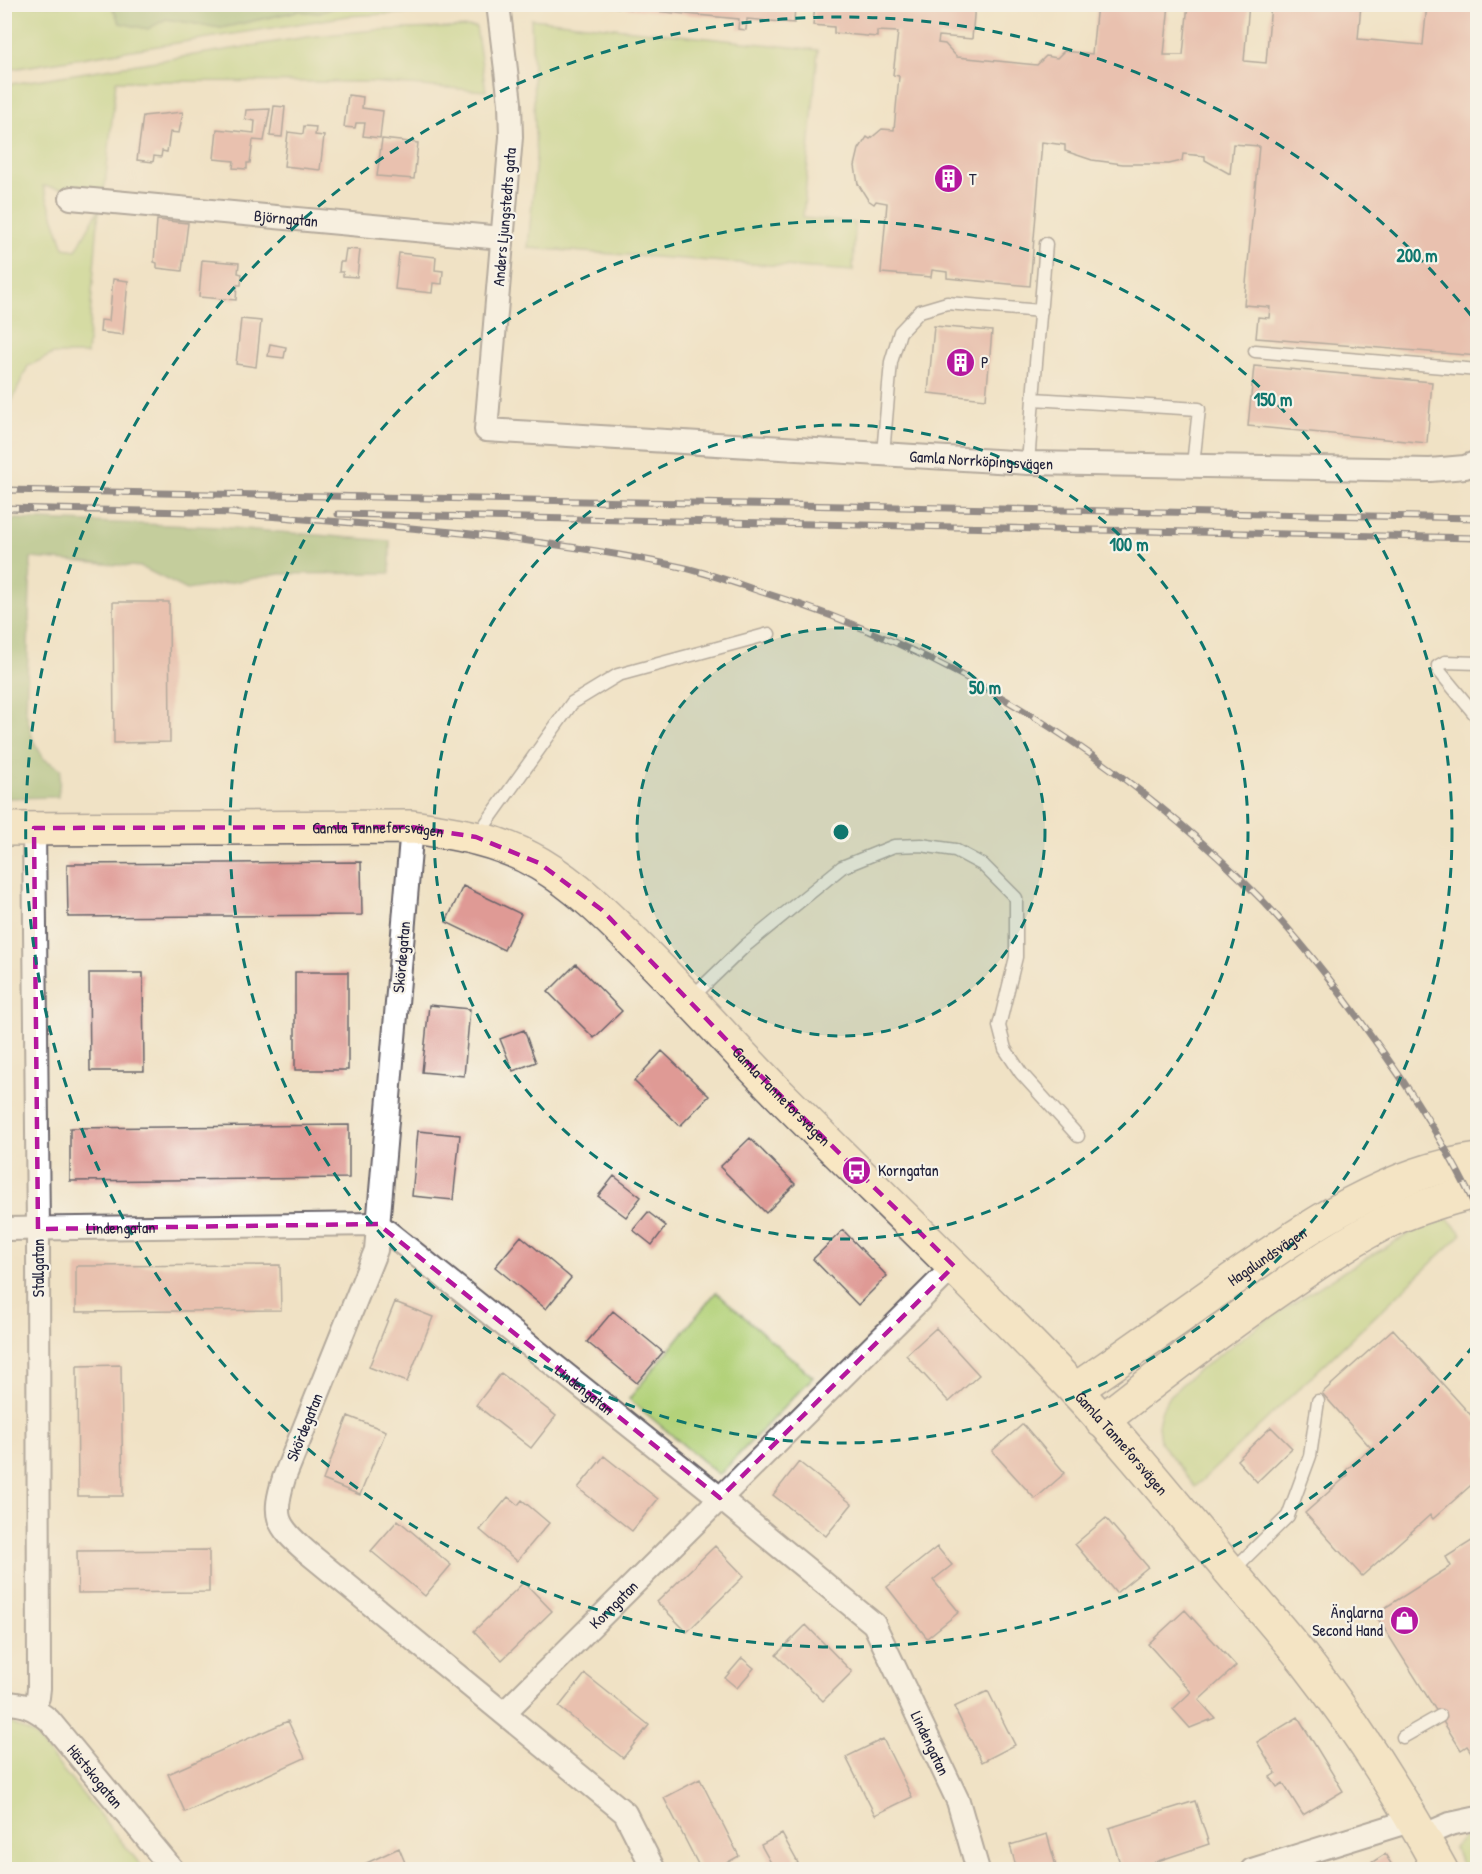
<svg xmlns="http://www.w3.org/2000/svg" width="1482" height="1874" font-family="'Patrick Hand',sans-serif">
<rect width="100%" height="100%" fill="#f7f3e8"/>
<filter id="ink" filterUnits="userSpaceOnUse"><feTurbulence type="fractalNoise" baseFrequency=".0167" numOctaves="2"/><feDisplacementMap in="SourceGraphic" scale="12" xChannelSelector="R" yChannelSelector="G"/><feConvolveMatrix kernelMatrix="1 2 1 2 8 2 1 2 1" color-interpolation-filters="sRGB"/></filter>
<filter id="wash" filterUnits="userSpaceOnUse"><feTurbulence type="fractalNoise" baseFrequency=".008" numOctaves="4" result="noise"/><feDisplacementMap in="SourceGraphic" scale="24" xChannelSelector="R" yChannelSelector="G"/><feGaussianBlur stdDeviation="1.35" result="paint"/><feColorMatrix in="noise" values="0 0 0 0 0 0 0 0 0 0 0 0 0 0 0 0 0 1.4 0 .05"/><feComposite in="paint" operator="in"/></filter>
<g filter="url(#wash)">
<rect width="100%" height="100%" fill="#f0e2c5"/>
<path fill="#b3d27a" stroke="#6a7a5a" stroke-width="1.5" d="M5 5H111L120 23 166 19 221 28 298 11 319 13 342 5H483V9L348 16 5 70Z
M531 19 818 50 803 218 855 223 853 271 528 248 536 158Z
M476 27 486 91 371 82 116 81 105 186 101 194 43 186 64 248 76 250 99 209 87 354H53L28 366 5 416V85L307 37 375 30Z
M1448 1219 1462 1234 1195 1487 1160 1442 1158 1425 1162 1409 1169 1396 1191 1376 1262 1323 1346 1270 1412 1232Z
M716 1292 813 1377 719 1475 629 1399Z
M5 1722 13 1724 34 1735 144 1869H5Z
M1477 1832V1869H1465L1454 1848 1464 1837Z"/>
<path fill="#8eb46a" stroke="#586b52" stroke-width="1.5" d="M111 5H342L319 13 298 11 221 28 166 19 148 29 120 23Z
M14 519 220 527 390 541V573L280 574 187 590 141 567 31 558 26 712 33 740 44 759 61 769 58 797 5 798 4 538Z"/>
<g id="blocks">
<path fill="#df9a95" d="M612 4H795L794 23 747 19 746 30 738 29 739 19 612 7Z
M815 4H975L972 39 939 36 938 43 945 44 957 57 1037 65 1046 56 1057 58 1064 51 1092 54 1097 4H1169L1164 55H1183L1188 4H1249L1244 61 1266 63 1271 4H1361L1358 39 1423 45 1427 4H1478V356L1256 338 1258 317 1269 318 1270 307 1244 305 1259 146 1233 144 1230 174 1205 160V156L1183 154 1182 161 1169 164H1123L1092 160 1065 151V145L1042 142 1030 286 947 278V272L932 270 931 277 881 273 887 203 876 201 874 204 868 200 858 184 855 166 859 149 867 137 870 139 882 129 894 130 899 76 893 75 898 32 877 31V37L834 33V27L813 25Z
M348 95 363 97 362 108 383 111 380 138 363 136 365 123H356L355 128 344 127Z
M274 106 285 107 282 137 270 136Z
M270 109 264 141 253 140 250 163H247V169L233 168 234 161 214 159 217 129 254 133 255 121 245 119 246 110Z
M183 112 179 133 170 132 167 152 162 151 161 157 154 156 153 162 137 160 143 116Z
M304 126 316 127 315 135 324 136 320 170 284 166 288 132 303 134Z
M382 139 418 143 414 179 377 176Z
M157 220 188 223 182 271 157 268V263L154 262Z
M346 249 360 250 357 277 343 276V272H339L340 262H344Z
M399 253 436 257 435 270 443 271 442 284 433 283 432 293 395 289Z
M202 260 239 263 238 273 242 274 241 285H237L236 300 199 297Z
M113 279 128 281 123 335 100 332 101 320 109 321Z
M241 319 261 321 256 367 236 364Z
M934 326 992 331 986 399 928 393Z
M270 344 286 347 284 358 268 356Z
M1254 366 1432 382 1427 443 1248 426Z
M113 602H169L170 742 114 743Z
M361 862 362 915 68 917 67 864Z
M463 886 521 914 504 950 446 922Z
M576 964 622 1011 594 1038 548 992Z
M295 972H348V1070H295Z
M89 973H143L144 1071H90Z
M429 1005 470 1009 464 1076 422 1072Z
M524 1030 536 1062 513 1071 500 1039Z
M662 1051 709 1096 680 1126 634 1081Z
M349 1125V1178L70 1181V1128Z
M418 1131 460 1135 453 1200 412 1196Z
M750 1138 795 1184 766 1213 720 1167Z
M614 1176 641 1197 626 1217 598 1196Z
M648 1212 666 1226 652 1245 633 1230Z
M843 1230 887 1276 858 1305 813 1259Z
M521 1236 571 1278 546 1309 495 1267Z
M280 1265 281 1310 76 1312V1266Z
M395 1302 433 1317 407 1382 369 1367Z
M613 1311 663 1352 637 1383 587 1342Z
M936 1328 979 1375 949 1402 906 1355Z
M1393 1329 1478 1423V1479L1433 1519 1430 1515 1362 1576 1305 1513 1348 1475 1345 1471 1371 1448 1322 1393Z
M121 1365 123 1496H78L77 1366Z
M501 1373 556 1416 531 1448 476 1405Z
M348 1416 386 1431 360 1495 323 1480Z
M1023 1424 1065 1473 1035 1499 992 1451Z
M1271 1427 1292 1448 1257 1482 1237 1460Z
M604 1456 658 1499 632 1531 578 1488Z
M799 1462 852 1504 826 1536 773 1495Z
M508 1497 518 1505 522 1500 549 1523 517 1561 480 1530Z
M1106 1518 1148 1567 1116 1593 1075 1544Z
M398 1520 451 1565 425 1596 371 1551Z
M1478 1537V1638L1471 1642 1478 1652V1762L1467 1746 1461 1750 1375 1614 1451 1566 1446 1557Z
M715 1546 744 1576 687 1632 657 1602Z
M937 1547 952 1565 933 1580 959 1612 927 1638 887 1587Z
M209 1550V1592L78 1593 77 1551Z
M524 1582 552 1611 502 1660 474 1631Z
M1185 1610 1236 1666 1199 1700 1215 1718 1190 1728 1173 1709 1191 1692 1148 1644Z
M806 1625 852 1672 823 1701 776 1655Z
M742 1658 754 1668 737 1688 725 1678Z
M585 1674 649 1725 623 1758 559 1707Z
M988 1691 1015 1745 982 1762 954 1707Z
M1298 1717 1343 1791 1303 1815 1283 1783 1277 1787 1270 1777 1276 1773 1257 1742Z
M288 1721 305 1758 185 1812 168 1774Z
M883 1739 912 1797 875 1815 846 1757Z
M700 1779 739 1856 714 1870H701L664 1798Z
M1195 1801 1209 1844 1131 1870H1122L1109 1828Z
M782 1834 798 1863 785 1870H775L761 1845Z
M1047 1834 1057 1870H1017L1010 1845Z
M399 1848 408 1870H351L371 1861Z
M1385 1854 1395 1870H1360Z"/>
</g>
</g>
<g filter="url(#ink)">
<use href="#blocks" fill-opacity="0" stroke="#6a656b" stroke-width="1.5"/>
<g fill="none" stroke-linecap="round" stroke-linejoin="round">
<defs>
<path id="lane" d="M1255 351 1478 370
M1033 399 1046 244
M883 454 891 362 900 332 920 311 947 303 1041 311
M1028 463 1033 399 1199 409 1193 465
M1478 663 1445 662 1438 666 1440 672 1478 718
M477 836 572 703 618 675 769 634
M691 998 745 946 842 867 894 846 921 845 955 850 983 865 1016 898V957L999 1026 1005 1049 1021 1073 1078 1136
M1232 1571 1288 1516 1310 1456 1318 1401
M1403 1737 1440 1716"/>
<g id="street">
<path id="s1" d="M498 4 510 103 511 137 486 430 1028 463 1430 470 1465 467 1478 462"/>
<path id="s2" d="M71 198 502 238"/>
<path d="M412 827 376 1250 284 1478C272 1517 276 1525 307 1552L625 1813 654 1870"/>
<path id="s3" d="M4 1229 378 1224 720 1498 874 1624 958 1801 978 1870"/>
<path id="s4" d="M4 1703C23 1703 34 1708 49 1720L173 1870"/>
<path d="M33 1707 38 1697 39 1688 38 1229 34 828"/>
<path id="s5" d="M504 1713 954 1266"/>
<path d="M1422 1836 1450 1824 1478 1818"/>
<path d="M1252 1870 1413 1820"/>
</g>
<g id="secondary">
<path id="s6" d="M4 829 412 827C457 833 500 840 540 864 577 886 607 916 637 946 687 995 733 1048 782 1097 879 1194 979 1289 1073 1388 1128 1446 1178 1509 1229 1570 1255 1601 1282 1631 1306 1662 1357 1727 1401 1797 1441 1870"/>
<path id="s7" d="M1075 1390C1127 1355 1178 1318 1229 1282 1304 1230 1385 1172 1478 1160"/>
<path d="M1102 1421C1154 1380 1206 1341 1259 1303 1303 1273 1347 1240 1395 1218 1421 1206 1450 1198 1478 1191"/>
</g>
</defs>
<use href="#lane" stroke="#6a656b" stroke-width="15"/>
<use href="#street" stroke="#6a656b" stroke-width="26"/>
<use href="#secondary" stroke="#6a656b" stroke-width="36"/>
<use href="#lane" stroke="#fff" stroke-width="12"/>
<use href="#street" stroke="#fff" stroke-width="22"/>
<use href="#secondary" stroke="#f9e7c3" stroke-width="33"/>
<defs>
<path id="rail" d="M4 490 1478 518
M4 508 236 513
M228 513C380 525 533 535 681 567 708 573 735 583 762 592 950 650 1124 759 1262 900 1300 940 1335 985 1367 1030 1409 1087 1448 1147 1478 1212
M338 514 1478 538"/>
</defs>
<use href="#rail" stroke="#22223b" stroke-width="7"/>
<use href="#rail" stroke="#f7f3e8" stroke-width="4.5" stroke-dasharray="14" stroke-linecap="butt"/>
</g>
</g>
<path d="M0 0H1482V1874H0ZM412 827 476 837 539 863 602 910 762 1077 954 1266 720 1498 378 1224 38 1229 34 828Z" fill="#f0e2c5" fill-opacity=".55" fill-rule="evenodd"/>
<path fill="none" stroke="#b5179e" stroke-width="4.5" stroke-dasharray="12 8" stroke-linejoin="round" d="M412 827 476 837 539 863 602 910 762 1077 954 1266 720 1498 378 1224 38 1229 34 828Z"/>
<circle cx="841" cy="832" r="204" fill="#0f766e" fill-opacity=".12"/>
<g fill="none" stroke="#0f766e" stroke-width="3" stroke-dasharray="10 8">
<circle cx="841" cy="832" r="204"/>
<circle cx="841" cy="832" r="407"/>
<circle cx="841" cy="832" r="611"/>
<path d="M1474 1345A815 815 0 1 1 1474 319"/>
</g>
<defs>
<symbol id="building-disc" viewBox="-11 -11 22 22"><circle r="9.5" fill="#b5179e" stroke="#f7f3e8"/><path d="M-4-6H4V6H1V3H-1V6H-4ZM-2.5-4.3h1.7v1.8h-1.7ZM.8-4.3h1.7v1.8H.8ZM-2.5-1h1.7V.8h-1.7ZM.8-1h1.7V.8H.8Z" fill="#fff"/></symbol>
<symbol id="bus-disc" viewBox="-11 -11 22 22"><circle r="9.5" fill="#b5179e" stroke="#f7f3e8"/><path d="M-5-6H5V4H4V6H2V4H-2V6H-4V4H-5ZM-3.5-4V0h7V-4ZM-3.5 1.2v1.5H-2V1.2ZM2 1.2v1.5H3.5V1.2Z" fill="#fff"/></symbol>
<symbol id="shop-disc" viewBox="-11 -11 22 22"><circle r="9.5" fill="#b5179e" stroke="#f7f3e8"/><path d="M-5-2.5h2.3a2.7 3.5 0 0 1 5.4 0H5L5.5 6h-11ZM-1.5-2.5h3a1.5 2.3 0 0 0-3 0Z" fill="#fff"/></symbol>
</defs>
<g fill-rule="evenodd">
<use href="#building-disc" x="932" y="162" width="33" height="33"/>
<use href="#building-disc" x="944" y="346" width="33" height="33"/>
<use href="#bus-disc" x="840" y="1154" width="33" height="33"/>
<use href="#shop-disc" x="1388" y="1604" width="33" height="33"/>
</g>
<g text-anchor="middle" stroke-width="4.5" stroke-linejoin="round" paint-order="stroke">
<g font-size="16" fill="#22223b" stroke="#f7f3e8" text-anchor="start">
<text x="969" y="185">T</text>
<text x="981" y="368">P</text>
<text x="878" y="1176">Korngatan</text>
<text x="1383" y="1618" text-anchor="end">Änglarna<tspan x="1383" dy="18">Second Hand</tspan></text>
</g>
<g font-size="16" fill="#22223b" stroke="#f7f3e8">
<text transform="translate(504 217) rotate(-85)" y="6">Anders Ljungstedts gata</text>
<text dy="6" stroke="none"><textPath href="#s2" startOffset="216">Björngatan</textPath></text>
<text dy="6" stroke="none"><textPath href="#s1" startOffset="924">Gamla Norrköpingsvägen</textPath></text>
<text dy="6" stroke="none"><textPath href="#s6" startOffset="374">Gamla Tanneforsvägen</textPath></text>
<text transform="translate(401 957) rotate(-85)" y="6">Skördegatan</text>
<text dy="6" stroke="none"><textPath href="#s6" startOffset="878">Gamla Tanneforsvägen</textPath></text>
<text dy="6" stroke="none"><textPath href="#s3" startOffset="117">Lindengatan</textPath></text>
<text dy="6" stroke="none"><textPath href="#s7" startOffset="234">Hagalundsvägen</textPath></text>
<text transform="translate(38 1268) rotate(-90)" y="6">Stallgatan</text>
<text dy="6" stroke="none"><textPath href="#s3" startOffset="639">Lindengatan</textPath></text>
<text transform="translate(304 1427) rotate(-68)" y="6">Skördegatan</text>
<text dy="6" stroke="none"><textPath href="#s6" startOffset="1364">Gamla Tanneforsvägen</textPath></text>
<text dy="6" stroke="none"><textPath href="#s5" startOffset="154">Korngatan</textPath></text>
<text dy="6" stroke="none"><textPath href="#s3" startOffset="1143">Lindengatan</textPath></text>
<text dy="6" stroke="none"><textPath href="#s4" startOffset="122">Hästskogatan</textPath></text>
</g>
</g>
<circle cx="841" cy="832" r="9" fill="#0f766e" stroke="#f7f3e8" stroke-width="3"/>
<g font-size="18" text-anchor="middle" font-weight="bold" fill="#0f766e" stroke="#f7f3e8" stroke-width="4.5" stroke-linejoin="round" paint-order="stroke">
<text x="1417" y="262">200 m</text>
<text x="1273" y="406">150 m</text>
<text x="1129" y="551">100 m</text>
<text x="985" y="694">50 m</text>
</g>
<rect width="1482" height="1874" fill="none" stroke="#f7f3e8" stroke-width="24"/>
</svg>
